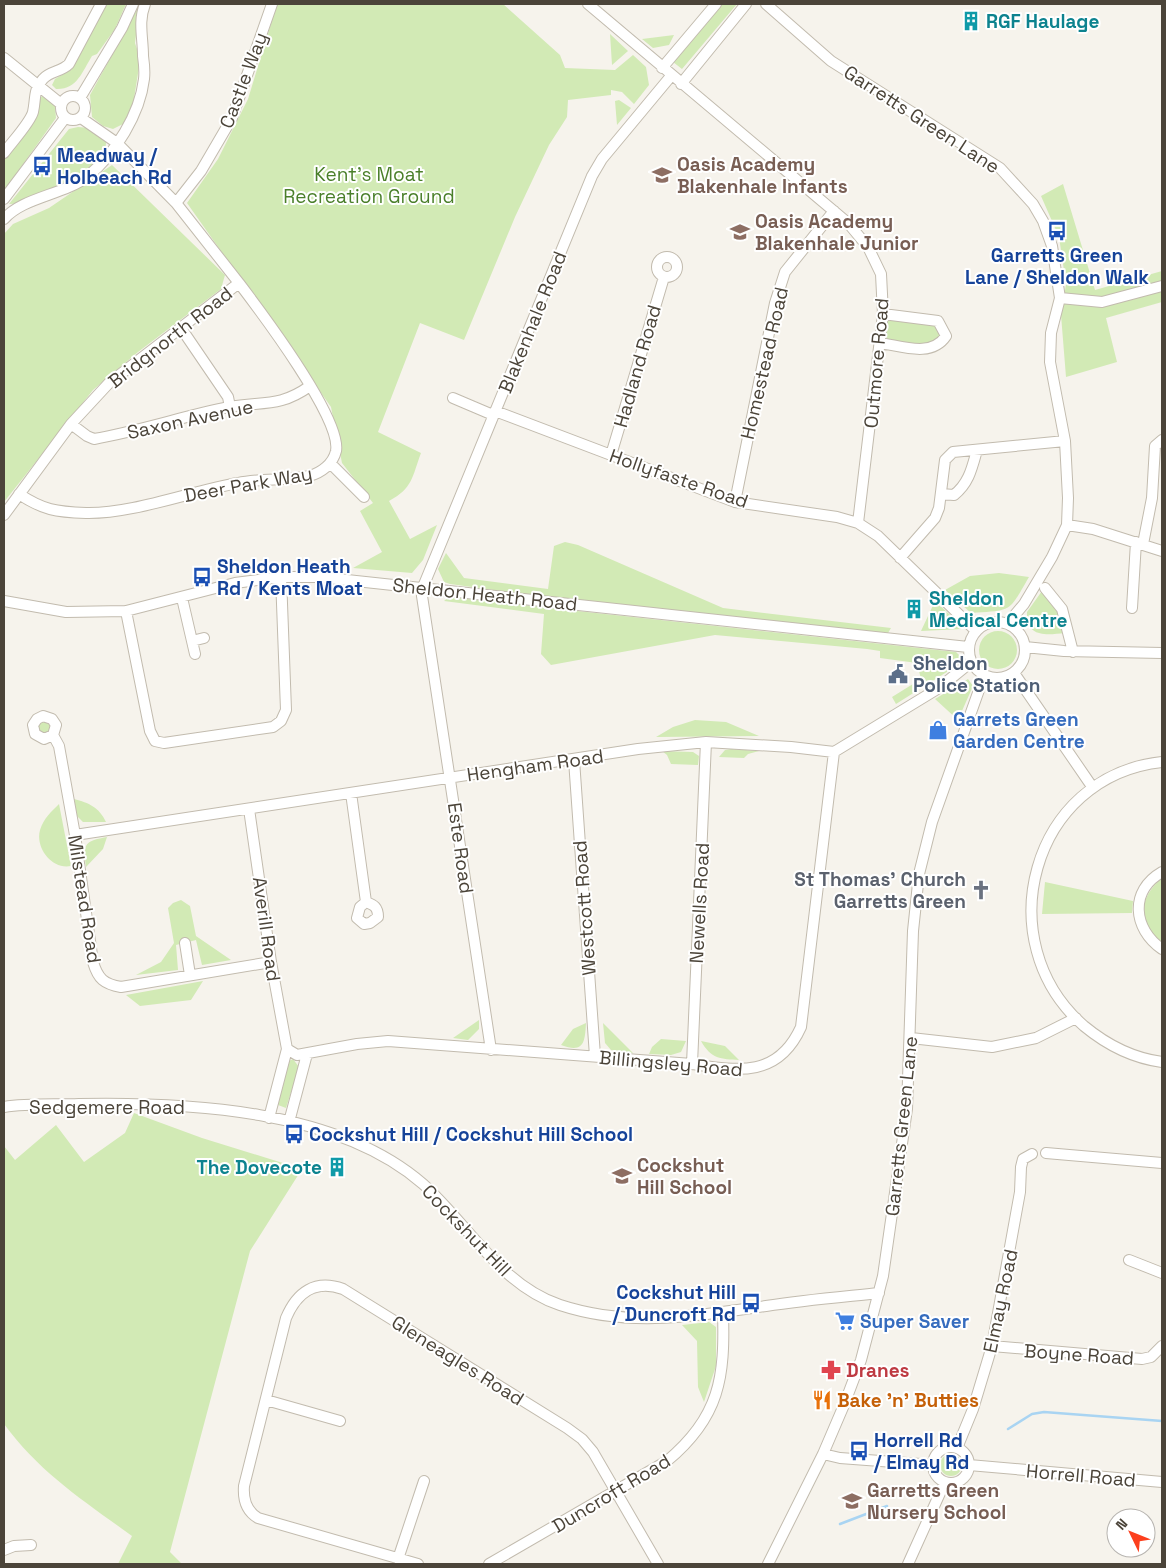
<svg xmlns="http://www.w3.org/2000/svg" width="1166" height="1568" font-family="'Space Grotesk',sans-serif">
<rect width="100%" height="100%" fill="#f6f3ec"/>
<path fill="#d2eab5" d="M107 4H126L115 29 97 54 92 56C82 72 77 90 56 89L52 85 55 79 72 69Z
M140 4 135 43 139 55V67L133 105 125 123 113 129 103 126 92 117 90 95Z
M277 4H503L560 55 565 68 615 70 633 55 646 67 649 85 634 104 622 92 611 90V95L568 100 567 117 549 145 515 217 464 340 420 323 378 432 421 453C412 477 413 488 389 501L410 539 437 525 423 560 412 573 353 568 382 552 360 511 373 503 342 463 331 407 187 203 218 159 248 99Z
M722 4H737L682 69 673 62Z
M610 34 628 51 612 65Z
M674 35 669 45 653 48 642 39Z
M42 96 55 106 56 118 4 191V159L34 115 37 102Z
M619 100 631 108 617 125 615 101Z
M78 127 89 128 106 142C106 150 103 157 96 162 82 174 25 206 9 204L69 129Z
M112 165 225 275 221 289 138 352 93 390 4 502V234L13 224 49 208Z
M1063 184 1095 290 1162 271V302L1106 318 1117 362 1066 377 1061 315 1066 284 1059 237 1041 196Z
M883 314 927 320 944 328 940 345 880 343Z
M565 542 578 545 723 608 891 628 888 633 560 599 450 584 444 582 438 569 446 553 464 578 548 589 554 546Z
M999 573 1029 577C1008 613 1013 610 971 613L945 590 970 576Z
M1042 591C1054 604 1061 616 1065 633 1046 635 1026 638 1027 612Z
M449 597 956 652 960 656 961 663 896 704 892 697 921 679 917 663 880 658V651L867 649 715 635 551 665 541 654 544 614 444 601Z
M935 601 962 626V629L921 631Z
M979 650a19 19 0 1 1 38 0a19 19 0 1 1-38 0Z
M968 679 973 686 958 720 935 699Z
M695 720 726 722 759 736 656 737 673 727Z
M41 721 51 722V732L43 734 39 731 38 725Z
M731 749 759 751 748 754 744 758 719 757 725 750Z
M662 751 693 752 699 756 698 765 671 764 667 755Z
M74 799C89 803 99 807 106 822H83L77 816Z
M59 804 71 866C52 870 35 848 40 830 44 818 51 812 59 804Z
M107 837 103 849 86 867C83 844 84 841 107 837Z
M1162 878V943C1135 925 1139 897 1162 878Z
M1045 882 1133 901 1132 913 1042 914Z
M181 900 190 906 196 936 231 960 202 965 196 940 176 945 178 970 136 975 161 962 174 943 168 908 173 903Z
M203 981 191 1000 140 1006 126 995Z
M479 1020V1029L468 1040 453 1038Z
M586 1023C585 1044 583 1053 561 1045L573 1029Z
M603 1023 633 1053 611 1050 605 1043Z
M661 1039 686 1041 681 1052 671 1055 649 1054 652 1047Z
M701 1041 725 1046 739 1060C721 1059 711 1059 701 1041Z
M293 1059 299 1067 286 1108 278 1105 289 1061Z
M134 1113 202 1138 302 1169 250 1251 170 1552 182 1564H118L132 1536C84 1501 40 1473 4 1424V1146L15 1160 56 1125 84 1162 125 1133Z
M709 1322 716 1327V1366L704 1402 698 1387 697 1341 682 1325Z
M940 1465a11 11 0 1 1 22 0a11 11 0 1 1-22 0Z"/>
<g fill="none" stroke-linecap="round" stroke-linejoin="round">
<path stroke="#a9d4f2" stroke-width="2.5" d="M1008 1429 1032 1414 1044 1412 1162 1421
M840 1524 887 1506"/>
<defs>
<path id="minor" d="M588 4 848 223 868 247 881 274 883 314 858 523
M766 4 831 61 1000 168 1033 204 1043 221 1052 246 1060 298 1051 333 1050 362 1065 441 1068 498 1067 525 1052 557 1024 604 1008 623
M4 58 61 104
M662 68 716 4
M681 84 746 4
M61 108a12 12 0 1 1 24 0a12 12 0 1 1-24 0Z
M80 98 122 28 133 4
M4 153C11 143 30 123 33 112 36 99 33 90 43 79 50 71 61 72 69 64L101 4
M4 199 65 118
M176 203 201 171 232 118 272 4
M4 219C23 197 64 195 88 176 115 154 140 114 144 79 145 71 144 63 143 56 143 37 138 22 145 4
M657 267a10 10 0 1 1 20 0a10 10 0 1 1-20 0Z
M1060 298 1102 302 1162 286
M181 328 228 397 230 407
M880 343C902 346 931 358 946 336L938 321 883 314
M453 398 493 415
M495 411 735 502 837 517 858 523 878 536 976 631
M71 424 87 436 94 439C140 431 184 416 229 407 263 401 279 408 310 386
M611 455 664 277
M330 463 364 497
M19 494C43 510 56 512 86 513 133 514 191 491 238 483 261 478 286 481 309 476 321 473 333 464 336 451 342 419 261 312 239 283
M941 494 954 495C969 483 972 468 977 450
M735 502 775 303 785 272 834 211
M4 515 71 424 109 383 239 283 176 203 117 143 81 118
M1067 525 1093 529 1162 551
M1143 544 1152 498 1155 446 1162 440
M900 558 935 518 939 508 945 460 953 452 1065 441
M1045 588 1062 609 1073 652
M182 598 195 654
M4 601 66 612 126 611 235 583 281 577H319L968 647
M1132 608 1136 542
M126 611 150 731 155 741 164 743 273 727 281 721 286 710 281 577
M969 650a28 28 0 1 1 56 0a28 28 0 1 1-56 0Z
M192 641 204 638
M1025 647 1064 651 1162 653
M1014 673 1093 788
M53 735 56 725 52 719 43 716 37 719 33 725 35 734 44 739 53 735 59 746 75 835 93 962C98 979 104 984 121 987L271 962
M574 760 595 1056
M1162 762C1031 776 987 942 1084 1026 1107 1045 1132 1058 1162 1062
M351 793 366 902 360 907 357 918 364 924 370 923 378 917C378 907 374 905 366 902
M249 809 271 962 287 1049 297 1055 357 1044 388 1041 692 1064C738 1071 778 1078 801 1027L834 752
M75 835 638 749 706 742 791 747 834 752 939 688 971 662
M1162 872C1129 891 1133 929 1162 949
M185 943 190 975
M911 1038 992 1047 1036 1038 1076 1018
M491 1050 422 596 423 587 592 176 602 159 671 76
M692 1064 706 742
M4 1107C28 1103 55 1105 79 1104 188 1102 337 1109 423 1184 468 1224 500 1285 560 1305 630 1328 695 1316 766 1306 804 1300 841 1297 879 1293
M269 1118 287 1049
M289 1122 307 1054
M1046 1153 1162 1163
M1129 1260 1162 1273
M992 1346 1142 1359 1151 1357 1162 1346
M266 1400 340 1421
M933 1465a18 18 0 1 1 36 0a18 18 0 1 1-36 0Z
M957 1448 973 1409 992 1346 1020 1192 1021 1167 1023 1159 1032 1154
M823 1454 840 1458 934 1465
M969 1465 1162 1482
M4 1550 14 1546 31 1545
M398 1559 424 1481
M418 1564 258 1518C246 1511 243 1499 244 1486L286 1318C297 1292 315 1279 343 1289L567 1428 582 1439 593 1452 658 1564
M489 1564 667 1461C720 1417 725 1377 723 1312
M768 1564 823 1454 844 1405 861 1360 883 1276 907 1109 913 931 919 874 932 822 984 676
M908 1564 945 1482"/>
</defs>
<use href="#minor" stroke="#c2bbae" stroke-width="12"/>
<use href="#minor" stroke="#fff" stroke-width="10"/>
</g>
<defs>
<symbol id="building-bare" viewBox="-9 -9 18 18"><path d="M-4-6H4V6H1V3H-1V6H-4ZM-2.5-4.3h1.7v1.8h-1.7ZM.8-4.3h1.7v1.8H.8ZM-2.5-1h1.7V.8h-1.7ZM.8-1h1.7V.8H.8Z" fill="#0f9aa8" stroke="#fff" stroke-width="2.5" paint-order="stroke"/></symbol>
<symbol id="bus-bare" viewBox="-9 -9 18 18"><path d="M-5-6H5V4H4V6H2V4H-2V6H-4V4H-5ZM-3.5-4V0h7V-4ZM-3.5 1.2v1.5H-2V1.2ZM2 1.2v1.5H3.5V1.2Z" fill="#1a4fb4" stroke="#fff" stroke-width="2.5" paint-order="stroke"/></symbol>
<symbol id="school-bare" viewBox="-9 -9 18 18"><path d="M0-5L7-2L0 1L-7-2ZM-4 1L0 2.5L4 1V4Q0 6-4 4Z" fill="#8d6e63" stroke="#fff" stroke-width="2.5" paint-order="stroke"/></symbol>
<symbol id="civic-bare" viewBox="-9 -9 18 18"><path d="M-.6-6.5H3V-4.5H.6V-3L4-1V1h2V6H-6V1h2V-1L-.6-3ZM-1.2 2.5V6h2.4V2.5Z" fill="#5c6f8a" stroke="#fff" stroke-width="2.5" paint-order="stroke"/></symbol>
<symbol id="shop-bare" viewBox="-9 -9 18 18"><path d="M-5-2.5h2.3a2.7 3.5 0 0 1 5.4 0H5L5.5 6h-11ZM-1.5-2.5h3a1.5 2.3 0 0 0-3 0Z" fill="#3f7fe0" stroke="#fff" stroke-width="2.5" paint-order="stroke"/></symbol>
<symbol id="church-bare" viewBox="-9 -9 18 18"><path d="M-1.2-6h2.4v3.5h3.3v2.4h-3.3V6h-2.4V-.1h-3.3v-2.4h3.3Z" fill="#6b7280" stroke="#fff" stroke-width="2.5" paint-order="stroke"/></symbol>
<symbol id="supermarket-bare" viewBox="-9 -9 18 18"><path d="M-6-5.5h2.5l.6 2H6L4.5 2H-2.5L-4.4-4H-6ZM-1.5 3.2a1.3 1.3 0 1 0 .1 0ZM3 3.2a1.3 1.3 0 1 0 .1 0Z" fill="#3f7fe0" stroke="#fff" stroke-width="2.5" paint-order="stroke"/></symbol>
<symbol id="pharmacy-bare" viewBox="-9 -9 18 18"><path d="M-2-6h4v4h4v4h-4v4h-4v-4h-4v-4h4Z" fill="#e0444e" stroke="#fff" stroke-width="2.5" paint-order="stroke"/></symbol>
<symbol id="restaurant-bare" viewBox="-9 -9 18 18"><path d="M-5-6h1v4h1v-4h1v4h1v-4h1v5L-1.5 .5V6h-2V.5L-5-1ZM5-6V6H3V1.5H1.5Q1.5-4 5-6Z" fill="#e8710a" stroke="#fff" stroke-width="2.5" paint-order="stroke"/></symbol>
</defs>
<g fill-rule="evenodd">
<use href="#building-bare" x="957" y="7" width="28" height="28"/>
<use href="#bus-bare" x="28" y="152" width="28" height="28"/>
<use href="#school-bare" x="648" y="161" width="28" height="28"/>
<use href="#bus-bare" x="1043" y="217" width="28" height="28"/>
<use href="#school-bare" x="726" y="218" width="28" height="28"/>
<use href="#bus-bare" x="188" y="563" width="28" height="28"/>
<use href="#building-bare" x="900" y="595" width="28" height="28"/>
<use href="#civic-bare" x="884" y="660" width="28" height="28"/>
<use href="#shop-bare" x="924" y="716" width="28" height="28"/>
<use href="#church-bare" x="967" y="876" width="28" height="28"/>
<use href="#bus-bare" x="280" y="1120" width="28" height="28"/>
<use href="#building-bare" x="323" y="1153" width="28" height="28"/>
<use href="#school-bare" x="608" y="1162" width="28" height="28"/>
<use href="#bus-bare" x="737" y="1289" width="28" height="28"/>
<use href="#supermarket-bare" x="831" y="1307" width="28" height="28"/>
<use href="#pharmacy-bare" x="817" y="1356" width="28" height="28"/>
<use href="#restaurant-bare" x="808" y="1386" width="28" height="28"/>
<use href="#bus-bare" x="845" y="1437" width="28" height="28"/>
<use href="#school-bare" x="838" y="1487" width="28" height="28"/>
</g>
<g text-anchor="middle" stroke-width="4" stroke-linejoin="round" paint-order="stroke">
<g font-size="19" font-weight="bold" fill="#0d838f" stroke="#fff" text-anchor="start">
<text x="986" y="28">RGF Haulage</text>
<text x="929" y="605">Sheldon<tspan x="929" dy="22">Medical Centre</tspan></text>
<text x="322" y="1174" text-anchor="end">The Dovecote</text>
</g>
<g font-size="19" fill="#4b4439" stroke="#fff">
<text transform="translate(243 80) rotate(-69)" y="7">Castle Way</text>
<text transform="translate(922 119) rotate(33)" y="7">Garretts Green Lane</text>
<text transform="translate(532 322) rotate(-68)" y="7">Blakenhale Road</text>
<text transform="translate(170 337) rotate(-38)" y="7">Bridgnorth Road</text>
<text transform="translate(764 363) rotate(-77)" y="7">Homestead Road</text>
<text transform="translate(876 363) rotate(-85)" y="7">Outmore Road</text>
<text transform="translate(637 366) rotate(-74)" y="7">Hadland Road</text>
<text transform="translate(190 419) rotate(-12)" y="7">Saxon Avenue</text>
<text transform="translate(679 478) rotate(19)" y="7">Hollyfaste Road</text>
<text transform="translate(248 484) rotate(-10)" y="7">Deer Park Way</text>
<text transform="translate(485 594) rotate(6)" y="7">Sheldon Heath Road</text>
<text transform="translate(535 765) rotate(-8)" y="7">Hengham Road</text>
<text transform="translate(461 848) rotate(82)" y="7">Este Road</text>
<text transform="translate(85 899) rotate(81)" y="7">Milstead Road</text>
<text transform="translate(699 903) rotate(-87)" y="7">Newells Road</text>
<text transform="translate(584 908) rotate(-94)" y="7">Westcott Road</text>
<text transform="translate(267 929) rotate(82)" y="7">Averill Road</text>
<text transform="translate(671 1063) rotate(5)" y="7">Billingsley Road</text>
<text x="107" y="1114">Sedgemere Road</text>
<text transform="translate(901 1126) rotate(-84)" y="7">Garretts Green Lane</text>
<text transform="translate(467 1230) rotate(46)" y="7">Cockshut Hill</text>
<text transform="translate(1000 1301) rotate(-78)" y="7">Elmay Road</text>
<text transform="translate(1079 1354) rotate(4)" y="7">Boyne Road</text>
<text transform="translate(458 1360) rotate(32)" y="7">Gleneagles Road</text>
<text transform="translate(1081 1475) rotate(5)" y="7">Horrell Road</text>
<text transform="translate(611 1493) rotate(-31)" y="7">Duncroft Road</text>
</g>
<g font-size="19" font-weight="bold" fill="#164399" stroke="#fff" text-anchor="start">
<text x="57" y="162">Meadway /<tspan x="57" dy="22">Holbeach Rd</tspan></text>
<text x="1057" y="262" text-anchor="middle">Garretts Green<tspan x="1057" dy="22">Lane / Sheldon Walk</tspan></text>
<text x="217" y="573">Sheldon Heath<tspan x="217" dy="22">Rd / Kents Moat</tspan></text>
<text x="309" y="1141">Cockshut Hill / Cockshut Hill School</text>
<text x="736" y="1299" text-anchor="end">Cockshut Hill<tspan x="736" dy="22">/ Duncroft Rd</tspan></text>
<text x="874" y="1447">Horrell Rd<tspan x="874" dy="22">/ Elmay Rd</tspan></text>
</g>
<g font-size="19" font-weight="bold" fill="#785e54" stroke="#fff" text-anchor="start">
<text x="677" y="171">Oasis Academy<tspan x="677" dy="22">Blakenhale Infants</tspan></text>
<text x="755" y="228">Oasis Academy<tspan x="755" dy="22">Blakenhale Junior</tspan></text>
<text x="637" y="1172">Cockshut<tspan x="637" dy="22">Hill School</tspan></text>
<text x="867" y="1497">Garretts Green<tspan x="867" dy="22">Nursery School</tspan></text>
</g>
<g font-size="19" fill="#4a7f2a" stroke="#fff">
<text x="369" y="181">Kent's Moat<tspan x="369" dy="22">Recreation Ground</tspan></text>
</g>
<g font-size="19" font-weight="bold" fill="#4e5e75" stroke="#fff" text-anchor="start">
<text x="913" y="670">Sheldon<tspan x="913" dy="22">Police Station</tspan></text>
</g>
<g font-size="19" font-weight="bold" fill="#366cbe" stroke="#fff" text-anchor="start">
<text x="953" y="726">Garrets Green<tspan x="953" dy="22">Garden Centre</tspan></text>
<text x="860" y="1328">Super Saver</text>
</g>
<g font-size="19" font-weight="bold" fill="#5b616d" stroke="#fff" text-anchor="end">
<text x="966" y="886">St Thomas' Church<tspan x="966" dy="22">Garretts Green</tspan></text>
</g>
<g font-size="19" font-weight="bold" fill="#be3a42" stroke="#fff" text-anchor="start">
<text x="846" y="1377">Dranes</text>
</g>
<g font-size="19" font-weight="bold" fill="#c56008" stroke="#fff" text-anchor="start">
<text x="837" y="1407">Bake 'n' Butties</text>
</g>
</g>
<rect width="1166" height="1568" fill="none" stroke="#4b4439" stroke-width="10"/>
<g transform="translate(1131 1533) rotate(313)"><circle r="24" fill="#ffffff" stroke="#b7b4b0"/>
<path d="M0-4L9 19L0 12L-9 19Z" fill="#fc3f1d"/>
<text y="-8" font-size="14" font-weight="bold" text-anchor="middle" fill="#4b4439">N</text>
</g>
</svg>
